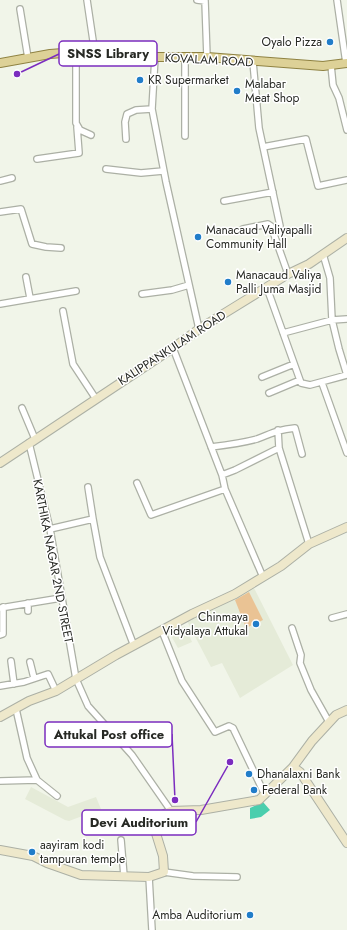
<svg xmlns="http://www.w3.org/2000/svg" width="347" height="930" font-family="Jost,sans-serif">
<rect width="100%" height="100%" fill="#f1f5e9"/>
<path fill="#e5ebd8" d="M252 584 293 665 240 698 222 663 211 667 187 621Z
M185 626 192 642 178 648 170 634Z
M31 787 68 807 96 797 101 809 69 821 65 820 25 799Z"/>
<path fill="#eac394" d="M249 592 263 620 246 628 235 600Z"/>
<path fill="#4acead" d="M263 802 270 810 261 817 250 819V808Z"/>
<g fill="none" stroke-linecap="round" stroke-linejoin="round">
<defs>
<path id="street" d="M87 0 95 54
M197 0 205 1 207 57
M337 0 346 63
M20 9 28 58
M76 52V123L80 130 91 135
M155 57 152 109 166 182 199 329
M185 58V136
M253 62 259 128 280 226 279 228 273 231
M331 65 333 85 339 98 347 130
M126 139 125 122 127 114 136 110 152 109
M263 147 306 139 318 186 347 180
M37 159 79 153 77 127
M106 169 141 173 163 171
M0 181 12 178
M224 201 273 192
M0 212 21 209 32 244 46 247 61 248
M243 229 268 224 271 226 288 274
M323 254 330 278 332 320 339 349 347 375
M26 277 30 298
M267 288 301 383 310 385 347 375
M142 294 172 290 189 285
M0 304 76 291
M63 311 73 364 96 399
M283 333 332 320 347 319
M173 348 222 475 225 489 263 577
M262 377 294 364
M322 383 347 453
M269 393 300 380
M22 408 35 439
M278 430 279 448
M29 443 50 529 76 679 88 706 132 755 171 811
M211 447C227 445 242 443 257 439 273 433 277 430 295 428L302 454
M222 475 235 470 279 448 309 544
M137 483 151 515 225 489
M88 487 93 519
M50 529 93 519 100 557 134 646
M28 603V611
M0 608 61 598
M332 618 347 614
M292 628 301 655 300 663 311 690 329 722
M162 631 182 681 215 732 229 726 233 728 265 795
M0 635 3 634V607
M11 661 14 684
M30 662 34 678
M0 686 24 682 48 674 56 691
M16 709 27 758 37 780
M0 781 37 780 57 796
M121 840 124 876
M164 872 193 876 237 877
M149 877 152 930"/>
<path id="secondary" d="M0 463 173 348 199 329 288 274 309 264 347 238
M0 717 29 701 56 691 116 655 192 614 235 594 281 566 309 544 347 527
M293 767 300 772 347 843
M0 850 33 856 47 863 81 875 149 877 164 872 163 856 154 827 156 821 162 815 171 811 201 810 259 800 293 767 312 741 336 715 347 710"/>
<path id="primary" d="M0 63 50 54 76 52 155 57H207L323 66 347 63"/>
</defs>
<use href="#street" stroke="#acb0a5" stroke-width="8"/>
<use href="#secondary" stroke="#acb0a5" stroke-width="10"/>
<use href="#primary" stroke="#8f8242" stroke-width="10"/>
<use href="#street" stroke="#fff" stroke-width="5.5"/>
<use href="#secondary" stroke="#eee8cb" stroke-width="8"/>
<use href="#primary" stroke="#ddd197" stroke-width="8"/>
</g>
<g fill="#217dc9" stroke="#fff" stroke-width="1.5">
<circle cx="330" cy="42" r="4"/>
<circle cx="140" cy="80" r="4"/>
<circle cx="237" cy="91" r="4"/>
<circle cx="198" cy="237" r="4"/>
<circle cx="228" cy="282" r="4"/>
<circle cx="256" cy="624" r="4"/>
<circle cx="249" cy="774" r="4"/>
<circle cx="254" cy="790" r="4"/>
<circle cx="32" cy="852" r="4"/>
<circle cx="250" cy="915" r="4"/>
</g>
<g text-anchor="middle" stroke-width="3" stroke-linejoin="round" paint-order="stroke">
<g font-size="12" fill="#272924" stroke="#fff" text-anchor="start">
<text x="322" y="46" text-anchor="end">Oyalo Pizza</text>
<text x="148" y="84">KR Supermarket</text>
<text x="245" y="88">Malabar<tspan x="245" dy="14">Meat Shop</tspan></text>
<text x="206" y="234">Manacaud Valiyapalli<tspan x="206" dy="14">Community Hall</tspan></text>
<text x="236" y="279">Manacaud Valiya<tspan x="236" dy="14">Palli Juma Masjid</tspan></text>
<text x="248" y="621" text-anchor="end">Chinmaya<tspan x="248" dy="14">Vidyalaya Attukal</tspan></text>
<text x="257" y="778">Dhanalaxni Bank</text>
<text x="262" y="794">Federal Bank</text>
<text x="40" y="849">aayiram kodi<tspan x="40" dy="14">tampuran temple</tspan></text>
<text x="242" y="919" text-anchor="end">Amba Auditorium</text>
</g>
<g font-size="12" fill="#272924" stroke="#fff">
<text transform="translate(209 60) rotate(3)" y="4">KOVALAM ROAD</text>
<text transform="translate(172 348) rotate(-33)" y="4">KALIPPANKULAM ROAD</text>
<text transform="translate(53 561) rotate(79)" y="4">KARTHIKA NAGAR 2ND STREET</text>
</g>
</g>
<path fill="none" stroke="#7b2cbf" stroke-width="1.5" d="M17 74L59 54M175 800L172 734M230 762L196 822"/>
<g fill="#7b2cbf" stroke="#fff" stroke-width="1.5">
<circle cx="17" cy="74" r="4"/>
<circle cx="175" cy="800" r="4"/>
<circle cx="230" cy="762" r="4"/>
</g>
<g fill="#fff" stroke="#7b2cbf" stroke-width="1.5">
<rect x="59" y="41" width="98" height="25" rx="4"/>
<rect x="45" y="722" width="127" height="25" rx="4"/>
<rect x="82" y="810" width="114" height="25" rx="4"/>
</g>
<g font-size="13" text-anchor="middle" font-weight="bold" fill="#272924">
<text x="108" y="58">SNSS Library</text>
<text x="109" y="739">Attukal Post office</text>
<text x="139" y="827">Devi Auditorium</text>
</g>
</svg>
